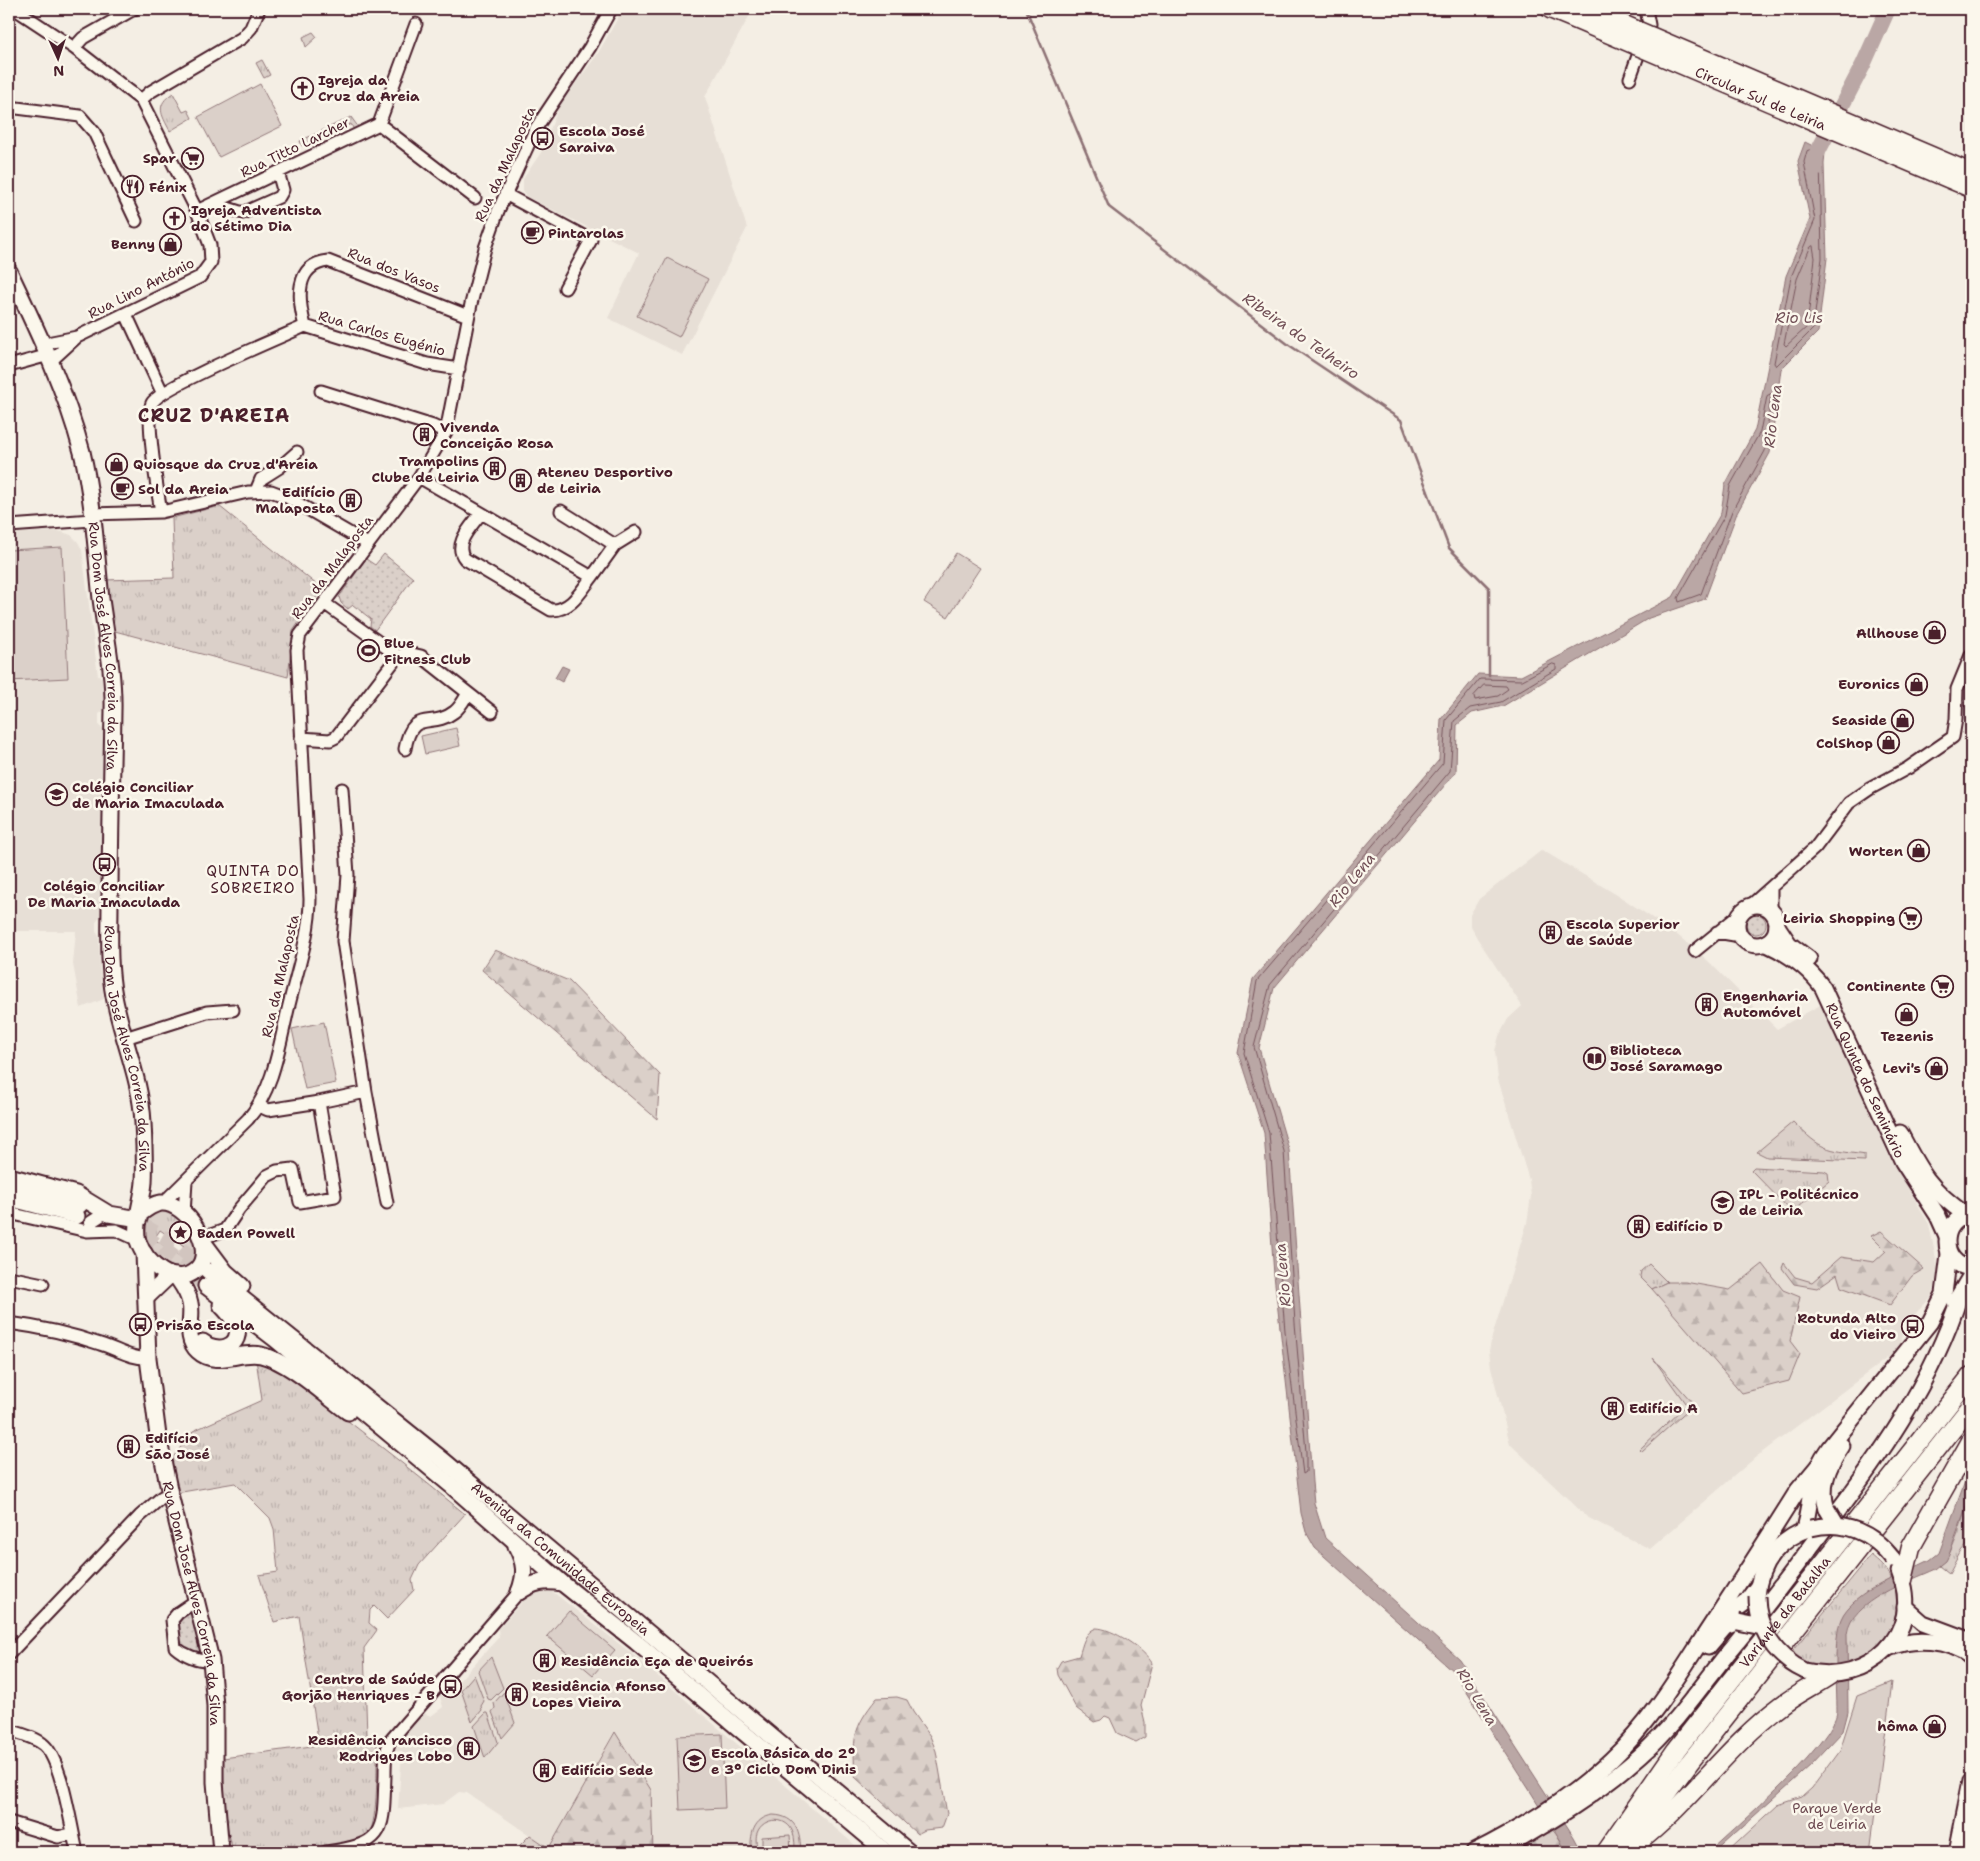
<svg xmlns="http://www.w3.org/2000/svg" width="1980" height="1861" font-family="'Shantell Sans',sans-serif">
<defs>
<pattern id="grass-tufts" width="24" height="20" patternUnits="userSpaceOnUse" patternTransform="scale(1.25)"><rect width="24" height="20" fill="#dbd0c9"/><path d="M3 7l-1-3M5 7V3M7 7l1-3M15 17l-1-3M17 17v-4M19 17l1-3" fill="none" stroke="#bdb2ad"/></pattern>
<pattern id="forest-firs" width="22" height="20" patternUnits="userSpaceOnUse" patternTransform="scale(1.25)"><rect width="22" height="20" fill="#dbd0c9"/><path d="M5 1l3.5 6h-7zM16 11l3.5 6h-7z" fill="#bdb2ad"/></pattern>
<pattern id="garden-dots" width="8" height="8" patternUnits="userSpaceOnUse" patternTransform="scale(1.25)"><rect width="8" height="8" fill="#dbd0c9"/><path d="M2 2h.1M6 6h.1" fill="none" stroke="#bdb2ad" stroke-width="1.8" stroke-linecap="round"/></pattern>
</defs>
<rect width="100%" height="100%" fill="#f4eee4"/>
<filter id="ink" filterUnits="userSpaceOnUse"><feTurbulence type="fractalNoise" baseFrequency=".02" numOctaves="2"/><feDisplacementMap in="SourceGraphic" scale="10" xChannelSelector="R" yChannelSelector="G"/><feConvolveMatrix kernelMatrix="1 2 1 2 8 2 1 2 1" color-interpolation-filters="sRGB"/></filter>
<g filter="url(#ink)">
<path fill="#e7dfd6" d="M623 9H748L752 11 705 97 747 228 682 355 608 318 639 253 527 197 523 192V179L542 151 559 106 597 55Z
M59 531 71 535 78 542 82 550 98 676 102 677 104 710 99 714V726L104 730 100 917 96 922V932L99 936 100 971 104 999 81 1008 73 964 76 931H9V533Z
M1542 850 1622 898 1675 933 1706 959 1777 1029 1824 1003 1888 1154 1929 1224 1938 1269 1933 1295 1904 1326 1899 1349 1756 1457 1650 1549 1587 1517 1510 1444 1491 1367 1489 1351 1492 1337 1527 1223 1531 1196 1529 1180 1498 1079 1495 1051 1499 1036 1508 1019 1522 1006 1477 938 1470 925V915L1479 899Z
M549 1589 631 1653 863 1852H653L651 1790 614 1732 549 1848 467 1793 459 1792 443 1804 398 1809 402 1751H395L398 1743 423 1713 431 1716 443 1707 439 1693 449 1692 499 1637 498 1629 533 1590Z"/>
<path fill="url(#grass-tufts)" stroke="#92787a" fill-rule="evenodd" d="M313 32 317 37 306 47 303 37Z
M262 60 270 75 264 78 256 63Z
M173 93 183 112 188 110 192 118 170 131C161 114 155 105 173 93Z
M351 117 359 128 354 130 351 124 302 146 300 141Z
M219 506 322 589 293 631 288 677 111 630 105 580 174 578 172 518Z
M1793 1122C1823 1151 1824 1149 1865 1155V1161L1767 1157 1757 1152Z
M1754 1167 1824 1171 1828 1173 1829 1181 1792 1212 1751 1170Z
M161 1210C191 1216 216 1270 171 1269 151 1254 124 1224 161 1210ZM160 1230 187 1248 181 1257 154 1239Z
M1649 1264 1667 1282 1652 1289 1640 1277 1641 1271Z
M1653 1358 1692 1402 1685 1403Z
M256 1359C281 1364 305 1389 326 1404 373 1440 419 1476 465 1514L419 1565 412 1580 414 1590 387 1619 374 1606 370 1610 369 1623 377 1630 364 1648 367 1735 377 1745C377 1763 378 1820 369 1833 365 1838 358 1840 352 1842 337 1848 326 1843 312 1852H233L225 1816 223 1758 319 1745 299 1616 274 1622 259 1575 278 1572 274 1529 270 1518 235 1483 176 1493 170 1461 193 1431 262 1400Z
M1685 1406 1691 1407 1642 1451 1640 1449Z
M1971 1493V1539L1961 1551 1949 1573 1940 1566C1955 1553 1963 1513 1971 1493Z
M1871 1555C1878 1561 1887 1568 1891 1578 1914 1627 1862 1675 1814 1665 1805 1664 1797 1659 1789 1655Z
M491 1657 503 1688 491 1700 488 1699 478 1671Z
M474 1675 484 1701 481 1706 482 1710 472 1722 461 1690Z
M504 1692 515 1723 502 1738 492 1712 495 1708 494 1703Z
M486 1713H488L498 1742 485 1758 474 1726Z"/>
<path fill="url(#forest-firs)" stroke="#92787a" d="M495 950 569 981 660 1075 657 1119 482 970Z
M1881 1231 1924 1269 1912 1276 1890 1305 1841 1287 1837 1274 1817 1288 1794 1284 1782 1268 1784 1263 1795 1277 1812 1282 1841 1257 1874 1262 1886 1251 1871 1236Z
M1763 1264 1783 1290 1800 1297 1790 1341 1800 1354 1789 1381 1742 1393 1652 1289 1667 1282H1685L1730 1290Z
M1096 1628C1112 1628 1144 1649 1152 1663L1141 1706 1145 1722V1737L1136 1742 1117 1733 1110 1718 1105 1716 1101 1720 1094 1722 1076 1708 1058 1675 1057 1668 1061 1661 1079 1656C1083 1644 1084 1633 1096 1628Z
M897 1697 907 1700 913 1712 930 1736 936 1751 947 1814 942 1828 925 1830 917 1834 855 1777C853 1739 852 1729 877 1698Z
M615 1732 651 1790 653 1852H517L520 1845 530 1835 549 1848Z
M1552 1829 1561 1841 1565 1852H1511Z"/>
<path fill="#dbd0c9" stroke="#92787a" d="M260 84 282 126 219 157 198 117Z
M667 258 708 279 679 337 637 316Z
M62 547 68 678 9 681V550Z
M956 553 980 568 948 617 924 602Z
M456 728 460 746 425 754 421 736Z
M324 1022 336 1083 305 1089 292 1029Z
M569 1611 615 1650 593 1675 547 1636Z
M1892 1682 1870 1852H1727L1778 1805 1802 1797 1812 1788 1840 1750 1857 1696Z
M722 1734 725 1808 680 1810 677 1736Z
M773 1815C797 1816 800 1833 801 1852H795C795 1846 795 1839 793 1833 788 1816 763 1816 757 1833 755 1839 757 1846 757 1852H751C750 1835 753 1818 773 1815Z
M790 1835 791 1852H762V1837Z"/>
<path fill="url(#garden-dots)" stroke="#92787a" d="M384 554 413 578 375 630 370 626 371 619 353 605 348 609 341 603 339 597 366 559 375 565Z
M1746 924a10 10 0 1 1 20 0a10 10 0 1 1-20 0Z
M190 1610 201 1652 187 1649 180 1643 176 1624 181 1616Z"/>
<path fill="#baa7a5" stroke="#8d7174" d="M1805 142 1825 152 1824 164 1827 258 1818 332 1781 369 1770 453 1737 513 1705 599 1649 618 1503 706 1472 713 1457 725 1456 772 1274 988 1259 1048 1289 1150 1312 1482 1314 1503 1325 1538 1460 1660 1574 1837 1582 1852H1565L1561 1841 1532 1794 1454 1672 1315 1548 1306 1532 1301 1513 1274 1275 1264 1133 1238 1053 1253 979 1439 760 1441 719 1478 674 1521 676 1673 597 1721 513 1725 485 1755 430 1786 276 1810 219 1798 161Z
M562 666 569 669 562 682 555 678Z
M1971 1465V1493L1949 1555 1946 1561 1936 1569C1908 1582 1851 1600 1847 1634L1848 1712 1843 1731 1811 1765 1714 1852H1709C1735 1827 1835 1743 1837 1711 1837 1689 1833 1638 1841 1619 1852 1592 1905 1573 1930 1560L1939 1553Z"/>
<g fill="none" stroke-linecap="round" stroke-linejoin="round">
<path stroke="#77555c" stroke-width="1" d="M1810 150 1820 156 1822 258 1813 329 1776 366 1774 363 1791 277 1815 220 1804 162 1807 151Z
M1813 246 1815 258 1807 327 1786 346 1784 344 1797 279 1810 248Z
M1771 394 1765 451 1732 511 1701 594 1679 602 1678 598 1725 515 1730 486 1760 432 1767 396Z
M1553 664 1556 665V669L1501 702 1470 708 1454 721 1450 771 1270 985 1254 1047 1284 1151 1295 1323 1306 1452V1472L1303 1474 1285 1331 1269 1133 1244 1053 1257 981 1443 763 1446 720 1480 679 1522 680Z
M1484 685 1506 686 1508 689 1498 696 1475 700 1474 696Z"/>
<path stroke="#8d7174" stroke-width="2.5" d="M1026 9 1109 207 1289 345 1401 420 1449 548 1489 588V676"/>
<path stroke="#baa7a5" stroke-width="16" d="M1815 169 1814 159 1863 65 1888 9"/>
<path stroke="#d2c5bf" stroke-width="15" stroke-dasharray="15 8" stroke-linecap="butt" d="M77 1216C97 1220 118 1223 136 1232 163 1245 185 1267 206 1286
M142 1225 175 1244 208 1271"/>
<defs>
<path id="minor" d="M15 9 74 48 141 100 197 211 210 245 211 262 200 277 77 337 52 342 45 346
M74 48 83 38 134 9
M1630 78 1649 25 1646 9
M141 100 150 92 242 38 251 28 259 9
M9 107 80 116 94 132 136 221
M379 124 416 24
M505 194 591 240 565 288
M219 201 221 206 243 213 279 197 283 190 278 172
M197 211 379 124 475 198
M126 314 162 392
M305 326C298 300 294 265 328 261L468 316
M52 360 77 337
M9 366 49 355
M321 391 433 426 446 432
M419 477 592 577 615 545 636 532
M256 491 261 479 280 467 297 452
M561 511 615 545
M161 512C158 494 145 415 152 403 160 387 281 337 305 326L427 364 459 369
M481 513C472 526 452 544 465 559L551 610C571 611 581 591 592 577
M91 514 161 512 248 492 271 491 287 497 368 544
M9 526 92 520
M324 603 398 656 408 653 421 656 492 712
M301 738 330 740 336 737 398 656
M405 749C412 707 431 730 454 712 460 708 464 700 468 693
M342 789 348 875 343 941 366 1092
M1751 905 1815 848 1849 803 1871 788 1908 768 1953 737 1956 719 1957 689 1971 655
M1771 910V888
M1717 932 1740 936
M1695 951 1739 915
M125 1038 207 1012 233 1010
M319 1102 366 1092 387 1203
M166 1203 170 1196 248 1119C275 1088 280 1040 290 1001 298 968 310 933 310 899L297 650 300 635 419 477 446 432 471 304 485 248 498 211 536 128 590 47 611 9
M9 1213 87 1231 116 1230 138 1240
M184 1214 186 1181
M87 1231 91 1222 105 1213
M202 1238 225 1230 239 1209 267 1176 277 1171 293 1169 300 1202 335 1196 319 1102 268 1110 259 1106
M9 1277 43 1284
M9 1323C39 1327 71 1334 100 1344 117 1349 131 1359 148 1358
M197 1600 178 1613 172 1620 175 1647C184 1655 198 1661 211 1660
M9 1654 140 1516 162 1497 170 1494
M9 1730C21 1734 35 1737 44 1745 62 1761 71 1827 77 1852
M9 1822 58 1837 72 1834
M326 1852C387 1844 383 1831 385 1775 385 1763 385 1752 390 1741L519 1592"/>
<g id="major">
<path id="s1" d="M9 271C37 330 65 388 82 452 93 498 96 551 101 599 106 636 114 674 113 711 112 775 110 838 110 901 110 932 108 965 114 996 122 1039 141 1079 143 1123 144 1142 145 1163 144 1182 143 1199 133 1225 138 1241 145 1263 175 1290 197 1269 217 1249 186 1201 161 1203 153 1204 146 1209 140 1214"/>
<circle cx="1757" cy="925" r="20"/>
<path d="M1777 926 1789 944 1809 959"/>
<path id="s2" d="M1765 943C1787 953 1809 968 1823 988L1903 1162 1938 1216 1947 1236"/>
<path d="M1900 1133C1920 1172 1930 1190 1966 1215"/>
<path d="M9 1176 76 1194 109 1214 139 1219"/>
<path d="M9 1187 80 1205"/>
<path d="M9 1198 77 1216"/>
<path d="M1971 1215C1939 1218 1939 1265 1971 1268"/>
<path d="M204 1243 225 1271 242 1286"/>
<path id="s3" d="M144 1253 148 1358 158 1436 170 1494 211 1660 215 1706V1782L221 1852"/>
<path id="s4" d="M208 1271 443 1460 909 1852"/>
<path d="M176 1276C182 1285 188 1292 190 1303 194 1319 183 1337 198 1351 216 1368 240 1350 261 1355 290 1362 323 1394 348 1412"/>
<path d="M206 1286 275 1339 453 1487 562 1583 636 1642 886 1852"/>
<path d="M147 1297 170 1275"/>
<path d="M1955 1302 1971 1275"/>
<path d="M203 1342C215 1353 241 1349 237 1328 235 1319 227 1312 221 1305"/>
<path d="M1827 1509C1819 1487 1829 1464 1842 1446"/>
<path d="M1803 1531C1809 1515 1809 1500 1812 1484 1815 1470 1821 1459 1829 1448L1930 1322 1944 1294 1949 1254"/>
<path d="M516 1546C525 1563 526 1574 519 1592"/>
<path d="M519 1592C534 1582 544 1580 562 1583"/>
<path d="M1757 1596C1759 1563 1780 1538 1811 1528"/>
<path d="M1905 1607 1923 1623 1971 1641"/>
<path d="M1717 1623 1745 1603 1758 1586"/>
<path d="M1708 1647 1725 1627 1738 1622"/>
<path d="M1888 1648C1915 1637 1947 1639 1971 1657"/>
<path d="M1805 1671C1867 1686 1926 1634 1899 1571"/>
<path d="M1474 1852C1522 1828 1572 1797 1611 1760 1651 1722 1677 1678 1706 1633 1737 1586 1768 1538 1798 1490L1818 1466"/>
<path d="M1498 1852C1547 1824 1599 1793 1641 1755 1674 1726 1700 1688 1727 1654 1760 1615 1791 1573 1822 1532 1878 1459 1932 1384 1960 1295"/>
<path d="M1957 1852 1971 1782"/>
<path d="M1969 1852 1971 1839"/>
</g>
<g id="highway">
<path d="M1550 9 1572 18"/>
<path d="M1903 1580 1911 1547 1971 1441"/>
<path d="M1636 1844C1689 1804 1727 1746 1781 1706 1796 1694 1814 1686 1830 1675"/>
<path id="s5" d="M1605 1852 1676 1750 1971 1376"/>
<path d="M1626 1852 1641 1827 1689 1763 1971 1406"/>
</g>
</defs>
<use href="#minor" stroke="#4a1f2b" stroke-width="15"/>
<use href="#major" stroke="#4a1f2b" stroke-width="19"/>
<use href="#highway" stroke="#4a1f2b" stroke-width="21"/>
<use href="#minor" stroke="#fbf7ec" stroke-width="11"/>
<use href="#major" stroke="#fbf7ec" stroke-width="15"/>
<use href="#highway" stroke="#fbf7ec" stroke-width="18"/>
<defs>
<path id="major-bridge" d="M1827 1509 1836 1524
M1811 1528C1845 1520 1873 1533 1893 1559
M1757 1596C1757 1629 1775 1657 1805 1671
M1738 1622 1762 1627"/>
<g id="highway-bridge">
<path d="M1587 9 1971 173"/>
<path id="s6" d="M1572 18 1971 188"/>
</g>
</defs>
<use href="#major-bridge" stroke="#4a1f2b" stroke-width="19" stroke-linecap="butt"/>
<use href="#highway-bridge" stroke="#4a1f2b" stroke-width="21" stroke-linecap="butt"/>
<use href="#major-bridge" stroke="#fbf7ec" stroke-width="15"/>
<use href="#highway-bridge" stroke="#fbf7ec" stroke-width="18"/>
</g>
</g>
<defs>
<symbol id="church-ring" viewBox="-11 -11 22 22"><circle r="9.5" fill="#fbf7ec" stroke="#4a1f2b" stroke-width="1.5"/><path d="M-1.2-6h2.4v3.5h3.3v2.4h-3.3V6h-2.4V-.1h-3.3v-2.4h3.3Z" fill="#4a1f2b"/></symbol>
<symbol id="bus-ring" viewBox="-11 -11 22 22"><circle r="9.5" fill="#fbf7ec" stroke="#4a1f2b" stroke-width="1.5"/><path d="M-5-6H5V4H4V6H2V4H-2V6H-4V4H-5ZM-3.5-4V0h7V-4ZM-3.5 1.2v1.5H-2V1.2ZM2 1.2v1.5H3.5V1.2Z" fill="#4a1f2b"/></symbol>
<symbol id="supermarket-ring" viewBox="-11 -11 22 22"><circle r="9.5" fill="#fbf7ec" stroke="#4a1f2b" stroke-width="1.5"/><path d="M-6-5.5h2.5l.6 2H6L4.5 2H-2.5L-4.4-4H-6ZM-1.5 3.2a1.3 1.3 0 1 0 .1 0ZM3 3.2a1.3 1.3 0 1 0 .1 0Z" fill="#4a1f2b"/></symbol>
<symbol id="restaurant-ring" viewBox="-11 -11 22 22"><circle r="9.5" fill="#fbf7ec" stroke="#4a1f2b" stroke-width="1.5"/><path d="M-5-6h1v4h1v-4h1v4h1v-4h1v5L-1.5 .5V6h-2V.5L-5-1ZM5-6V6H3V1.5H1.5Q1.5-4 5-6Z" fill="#4a1f2b"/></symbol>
<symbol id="cafe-ring" viewBox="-11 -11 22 22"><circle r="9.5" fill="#fbf7ec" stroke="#4a1f2b" stroke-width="1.5"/><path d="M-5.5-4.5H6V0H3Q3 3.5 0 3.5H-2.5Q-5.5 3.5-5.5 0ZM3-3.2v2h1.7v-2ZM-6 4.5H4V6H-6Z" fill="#4a1f2b"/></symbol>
<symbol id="shop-ring" viewBox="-11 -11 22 22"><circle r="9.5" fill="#fbf7ec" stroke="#4a1f2b" stroke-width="1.5"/><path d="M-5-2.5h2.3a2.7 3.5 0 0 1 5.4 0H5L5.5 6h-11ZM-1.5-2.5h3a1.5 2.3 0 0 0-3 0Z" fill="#4a1f2b"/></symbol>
<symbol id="building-ring" viewBox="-11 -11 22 22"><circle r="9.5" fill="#fbf7ec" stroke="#4a1f2b" stroke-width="1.5"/><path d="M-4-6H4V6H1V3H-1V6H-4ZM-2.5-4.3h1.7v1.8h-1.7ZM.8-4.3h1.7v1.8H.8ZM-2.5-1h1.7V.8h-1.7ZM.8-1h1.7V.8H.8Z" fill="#4a1f2b"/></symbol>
<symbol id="stadium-ring" viewBox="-11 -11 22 22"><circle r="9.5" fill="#fbf7ec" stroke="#4a1f2b" stroke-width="1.5"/><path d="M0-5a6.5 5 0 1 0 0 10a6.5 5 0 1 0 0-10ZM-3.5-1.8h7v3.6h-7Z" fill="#4a1f2b"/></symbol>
<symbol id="school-ring" viewBox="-11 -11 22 22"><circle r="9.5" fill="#fbf7ec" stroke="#4a1f2b" stroke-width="1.5"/><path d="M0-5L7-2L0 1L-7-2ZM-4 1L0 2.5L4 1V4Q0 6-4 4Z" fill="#4a1f2b"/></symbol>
<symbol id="library-ring" viewBox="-11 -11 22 22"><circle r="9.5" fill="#fbf7ec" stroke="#4a1f2b" stroke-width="1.5"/><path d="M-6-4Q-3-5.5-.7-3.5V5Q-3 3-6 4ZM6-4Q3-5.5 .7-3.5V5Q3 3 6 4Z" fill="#4a1f2b"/></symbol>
<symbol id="university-ring" viewBox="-11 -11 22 22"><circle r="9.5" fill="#fbf7ec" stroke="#4a1f2b" stroke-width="1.5"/><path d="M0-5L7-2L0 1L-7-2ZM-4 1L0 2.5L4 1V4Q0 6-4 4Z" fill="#4a1f2b"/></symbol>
<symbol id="sight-ring" viewBox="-11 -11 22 22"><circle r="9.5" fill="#fbf7ec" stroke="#4a1f2b" stroke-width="1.5"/><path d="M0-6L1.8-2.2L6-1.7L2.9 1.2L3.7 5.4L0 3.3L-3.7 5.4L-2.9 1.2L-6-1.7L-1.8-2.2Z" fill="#4a1f2b"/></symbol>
</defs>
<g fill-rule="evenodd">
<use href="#church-ring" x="290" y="76" width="25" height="25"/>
<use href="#bus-ring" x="530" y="126" width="25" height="25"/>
<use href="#supermarket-ring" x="180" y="146" width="25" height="25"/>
<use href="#restaurant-ring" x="120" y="174" width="25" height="25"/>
<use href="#church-ring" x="162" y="206" width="25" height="25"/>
<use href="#cafe-ring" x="520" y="220" width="25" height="25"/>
<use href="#shop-ring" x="158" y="232" width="25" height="25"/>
<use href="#building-ring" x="412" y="422" width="25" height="25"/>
<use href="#shop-ring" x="104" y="452" width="25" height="25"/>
<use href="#building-ring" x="482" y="456" width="25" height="25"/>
<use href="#building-ring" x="508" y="468" width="25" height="25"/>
<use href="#cafe-ring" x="110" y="476" width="25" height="25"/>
<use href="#building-ring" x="338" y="488" width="25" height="25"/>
<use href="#shop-ring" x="1922" y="620" width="25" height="25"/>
<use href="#stadium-ring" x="356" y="638" width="25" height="25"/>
<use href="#shop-ring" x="1904" y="672" width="25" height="25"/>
<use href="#shop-ring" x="1890" y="708" width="25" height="25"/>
<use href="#shop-ring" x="1876" y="730" width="25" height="25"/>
<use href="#school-ring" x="44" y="782" width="25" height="25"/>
<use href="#shop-ring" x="1906" y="838" width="25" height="25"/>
<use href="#bus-ring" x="92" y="852" width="25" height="25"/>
<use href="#supermarket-ring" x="1898" y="906" width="25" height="25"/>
<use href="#building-ring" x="1538" y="920" width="25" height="25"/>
<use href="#supermarket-ring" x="1930" y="974" width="25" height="25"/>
<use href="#building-ring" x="1694" y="992" width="25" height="25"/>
<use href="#shop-ring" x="1894" y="1002" width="25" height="25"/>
<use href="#library-ring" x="1582" y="1046" width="25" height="25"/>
<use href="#shop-ring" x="1924" y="1056" width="25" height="25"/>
<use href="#university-ring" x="1710" y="1190" width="25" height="25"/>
<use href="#building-ring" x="1626" y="1214" width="25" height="25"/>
<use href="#sight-ring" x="168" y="1220" width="25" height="25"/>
<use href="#bus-ring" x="128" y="1312" width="25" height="25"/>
<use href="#bus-ring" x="1900" y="1314" width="25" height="25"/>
<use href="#building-ring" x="1600" y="1396" width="25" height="25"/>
<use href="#building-ring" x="116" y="1434" width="25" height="25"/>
<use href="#building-ring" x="532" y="1648" width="25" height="25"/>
<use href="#bus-ring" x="438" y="1674" width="25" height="25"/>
<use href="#building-ring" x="504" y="1682" width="25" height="25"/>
<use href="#shop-ring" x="1922" y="1714" width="25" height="25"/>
<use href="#building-ring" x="456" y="1736" width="25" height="25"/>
<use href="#school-ring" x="682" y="1748" width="25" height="25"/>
<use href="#building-ring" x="532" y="1758" width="25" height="25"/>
</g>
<g text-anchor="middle" stroke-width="5" stroke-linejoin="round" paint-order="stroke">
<g font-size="14" font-weight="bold" fill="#4a1f2b" stroke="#fbf7ec" text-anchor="start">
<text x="318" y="85">Igreja da<tspan x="318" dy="16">Cruz da Areia</tspan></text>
<text x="559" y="136">Escola José<tspan x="559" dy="16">Saraiva</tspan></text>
<text x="176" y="163" text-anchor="end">Spar</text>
<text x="149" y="192">Fénix</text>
<text x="191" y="215">Igreja Adventista<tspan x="191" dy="16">do Sétimo Dia</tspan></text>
<text x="548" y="238">Pintarolas</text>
<text x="155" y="249" text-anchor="end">Benny</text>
<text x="440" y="432">Vivenda<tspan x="440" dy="16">Conceição Rosa</tspan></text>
<text x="479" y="466" text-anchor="end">Trampolins<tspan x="479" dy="16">Clube de Leiria</tspan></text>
<text x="133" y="469">Quiosque da Cruz d'Areia</text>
<text x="537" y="477">Ateneu Desportivo<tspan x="537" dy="16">de Leiria</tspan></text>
<text x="138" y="494">Sol da Areia</text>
<text x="335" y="497" text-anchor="end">Edifício<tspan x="335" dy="16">Malaposta</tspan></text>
<text x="1919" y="638" text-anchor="end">Allhouse</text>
<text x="384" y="648">Blue<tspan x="384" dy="16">Fitness Club</tspan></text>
<text x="1900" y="689" text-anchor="end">Euronics</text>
<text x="1887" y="725" text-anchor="end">Seaside</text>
<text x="1873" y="748" text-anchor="end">ColShop</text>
<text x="72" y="792">Colégio Conciliar<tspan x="72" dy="16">de Maria Imaculada</tspan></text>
<text x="1903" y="856" text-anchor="end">Worten</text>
<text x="104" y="891" text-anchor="middle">Colégio Conciliar<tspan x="104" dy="16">De Maria Imaculada</tspan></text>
<text x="1895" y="923" text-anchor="end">Leiria Shopping</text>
<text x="1566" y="929">Escola Superior<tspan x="1566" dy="16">de Saúde</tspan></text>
<text x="1926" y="991" text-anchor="end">Continente</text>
<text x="1723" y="1001">Engenharia<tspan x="1723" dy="16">Automóvel</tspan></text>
<text x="1907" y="1041" text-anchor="middle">Tezenis</text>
<text x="1610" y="1055">Biblioteca<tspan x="1610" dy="16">José Saramago</tspan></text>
<text x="1921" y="1073" text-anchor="end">Levi's</text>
<text x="1739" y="1199">IPL - Politécnico<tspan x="1739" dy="16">de Leiria</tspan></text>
<text x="1655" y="1231">Edifício D</text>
<text x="197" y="1238">Baden Powell</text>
<text x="1896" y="1323" text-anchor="end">Rotunda Alto<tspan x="1896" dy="16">do Vieiro</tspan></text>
<text x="156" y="1330">Prisão Escola</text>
<text x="1629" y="1413">Edifício A</text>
<text x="145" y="1443">Edifício<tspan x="145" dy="16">São José</tspan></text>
<text x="561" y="1666">Residência Eça de Queirós</text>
<text x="435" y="1684" text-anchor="end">Centro de Saúde<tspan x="435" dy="16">Gorjão Henriques - B</tspan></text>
<text x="532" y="1691">Residência Afonso<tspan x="532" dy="16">Lopes Vieira</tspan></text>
<text x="1918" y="1731" text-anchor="end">hôma</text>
<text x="452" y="1745" text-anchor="end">Residência rancisco<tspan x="452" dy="16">Rodrigues Lobo</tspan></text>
<text x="711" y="1758">Escola Básica do 2º<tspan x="711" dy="16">e 3º Ciclo Dom Dinis</tspan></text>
<text x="561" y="1775">Edifício Sede</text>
</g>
<g font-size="14" fill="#4a1f2b" stroke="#fbf7ec">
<text dy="5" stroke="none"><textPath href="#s6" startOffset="205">Circular Sul de Leiria</textPath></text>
<text transform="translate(295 147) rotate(-26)" y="5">Rua Titto Larcher</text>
<text transform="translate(505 164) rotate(-65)" y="5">Rua da Malaposta</text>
<text transform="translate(394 270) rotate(22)" y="5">Rua dos Vasos</text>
<text transform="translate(141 288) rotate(-27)" y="5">Rua Lino António</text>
<text transform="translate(382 333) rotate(16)" y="5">Rua Carlos Eugénio</text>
<text transform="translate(332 567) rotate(-53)" y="5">Rua da Malaposta</text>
<text dy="5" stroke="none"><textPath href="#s1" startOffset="391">Rua Dom José Alves Correia da Silva</textPath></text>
<text transform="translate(280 976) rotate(-77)" y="5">Rua da Malaposta</text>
<text dy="5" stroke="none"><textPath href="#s1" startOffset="796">Rua Dom José Alves Correia da Silva</textPath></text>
<text dy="5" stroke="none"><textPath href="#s2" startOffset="176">Rua Quinta do Seminário</textPath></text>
<text dy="5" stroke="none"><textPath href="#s4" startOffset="455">Avenida da Comunidade Europeia</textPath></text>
<text dy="5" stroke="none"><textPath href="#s3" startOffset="355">Rua Dom José Alves Correia da Silva</textPath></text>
<text dy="5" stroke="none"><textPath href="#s5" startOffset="300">Variante da Batalha</textPath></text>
</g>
<g font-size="14" fill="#6e4b52" stroke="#fbf7ec">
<text x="1837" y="1813">Parque Verde<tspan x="1837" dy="16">de Leiria</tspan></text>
</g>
<g font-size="15" font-style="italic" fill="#714f56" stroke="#fbf7ec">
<text x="1799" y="323">Rio Lis</text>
<text transform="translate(1301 336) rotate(35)" y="5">Ribeira do Telheiro</text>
<text transform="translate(1773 416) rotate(-83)" y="5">Rio Lena</text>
<text transform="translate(1352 880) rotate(-51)" y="5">Rio Lena</text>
<text transform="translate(1283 1275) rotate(-95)" y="5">Rio Lena</text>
<text transform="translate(1477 1697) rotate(59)" y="5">Rio Lena</text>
</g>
<g font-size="15" letter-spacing="1" fill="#4a1f2b" stroke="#fbf7ec">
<text x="253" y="876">QUINTA DO<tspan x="253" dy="17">SOBREIRO</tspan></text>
</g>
<g font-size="19" font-weight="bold" letter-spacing="1" fill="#4a1f2b" stroke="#fbf7ec">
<text x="214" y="422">CRUZ D'AREIA</text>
</g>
</g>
<rect width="1980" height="1861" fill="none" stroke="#fbf7ec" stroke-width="30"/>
<rect x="15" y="15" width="1950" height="1831" fill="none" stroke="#4a1f2b" stroke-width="2" filter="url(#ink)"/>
<g transform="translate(58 58) rotate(177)" stroke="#fbf7ec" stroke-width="4" paint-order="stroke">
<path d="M0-4L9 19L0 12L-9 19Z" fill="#4a1f2b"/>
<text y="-8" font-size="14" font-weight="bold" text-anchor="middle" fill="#4a1f2b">N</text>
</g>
</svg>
